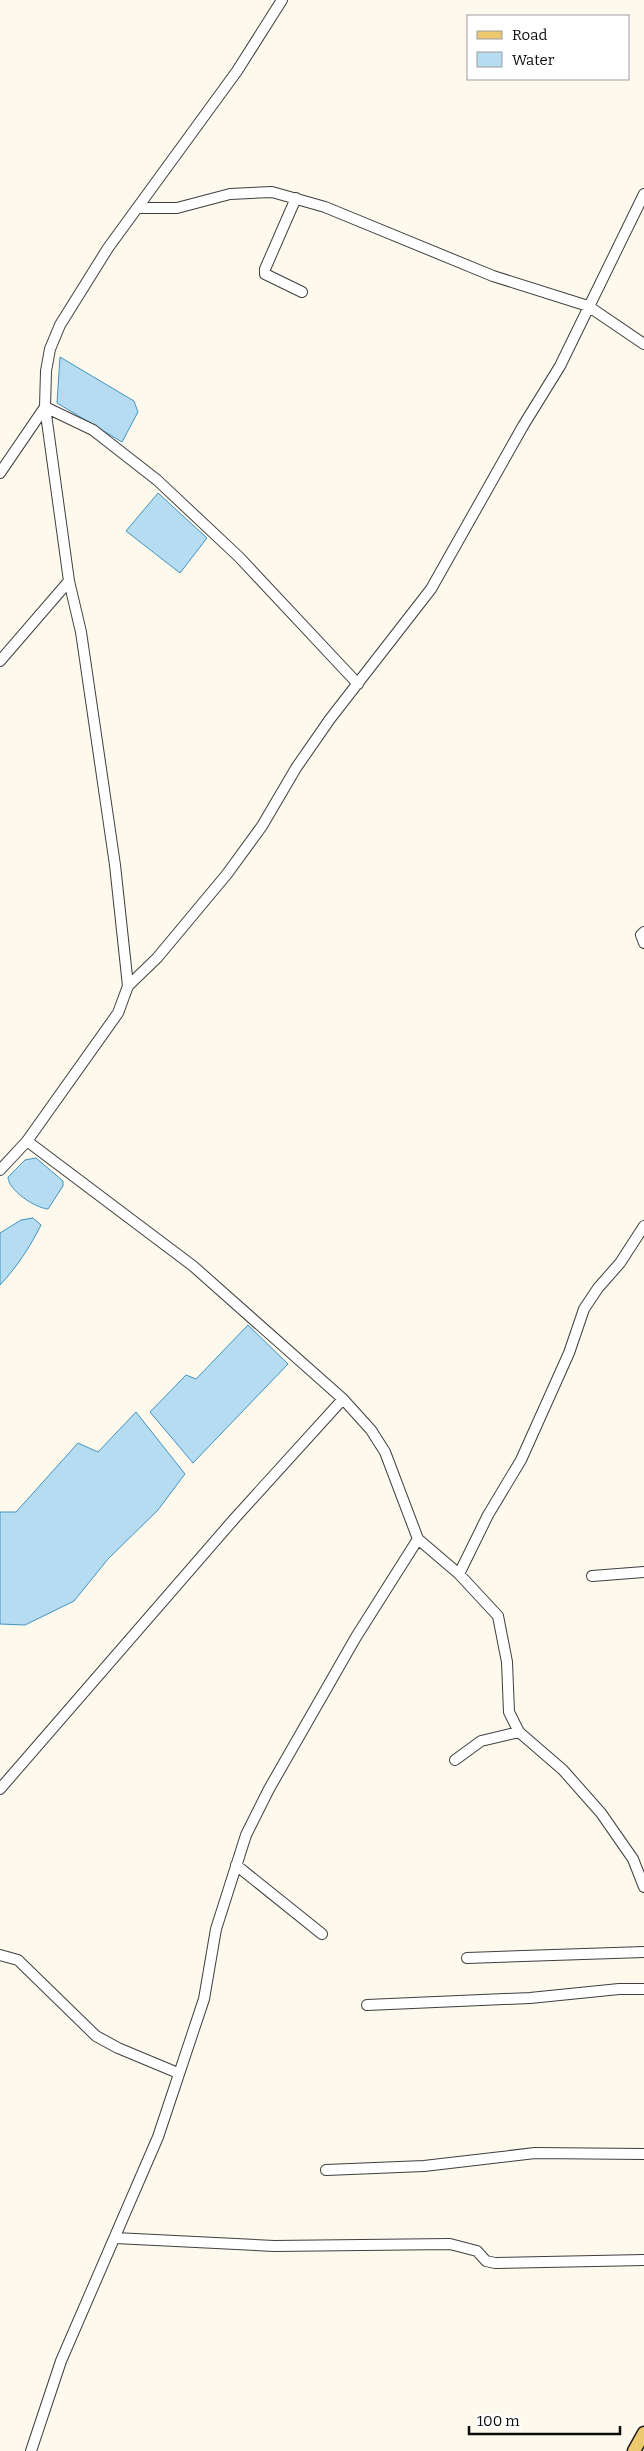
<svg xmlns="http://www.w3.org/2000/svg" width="644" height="2451" font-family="Bitter,serif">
<rect width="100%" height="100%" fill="#fdf9ec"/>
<path fill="#b5dcf0" stroke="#4393c0" d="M60 357 134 401 138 412 122 442 57 403Z
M158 493 207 538 180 573 126 531Z
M36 1158 63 1181V1186L48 1209C35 1208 8 1190 8 1177L25 1160Z
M33 1218 41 1225C30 1247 17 1267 0 1285V1233L21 1220Z
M248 1325 288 1364 193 1463 150 1412 186 1375 196 1379Z
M136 1412 185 1474 158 1510 108 1559 74 1601 25 1625 0 1624V1512H16L78 1443 98 1452Z"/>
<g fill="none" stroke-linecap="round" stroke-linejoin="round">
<defs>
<path id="minor" d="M282 0 237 71 108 248 60 325 50 349 46 371 45 407 69 581 81 632 115 865 128 986 118 1013 27 1141 193 1266 343 1399 371 1430 385 1452 418 1539 459 1574 498 1616 507 1662 509 1712 519 1732 563 1770 601 1813 633 1859 644 1887
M296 198 265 269V274L302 292
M138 208H177L230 194 272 192 325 207 493 276 588 306 644 344
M0 473 45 407 93 430 157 480 239 557 358 684
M0 661 69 581
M644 932 641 935 644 943
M128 986 157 958 227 874 262 826 296 768 330 719 431 589 523 426 560 366 644 194
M0 1170 27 1141
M459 1574 488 1515 521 1460 569 1353 584 1309 598 1288 620 1263 644 1226
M592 1576 644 1572
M455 1760 481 1741 519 1732
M0 1789 235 1518 343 1399
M236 1865 322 1934
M0 1955 18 1960 96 2036 118 2048 178 2073
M467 1958 644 1952
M367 2005 530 1998 619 1989H644
M326 2170 424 2166 535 2153 644 2154
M115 2238 274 2246 450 2244 477 2251 486 2261 495 2263 644 2260
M31 2451 61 2361 158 2137 204 1999 216 1929 246 1835 269 1789 356 1637 418 1539"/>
<path id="major" d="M634 2451 644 2433"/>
</defs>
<use href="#minor" stroke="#3f3f3f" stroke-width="12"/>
<use href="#major" stroke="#1d1d1d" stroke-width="15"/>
<use href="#minor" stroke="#fff" stroke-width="10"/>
<use href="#major" stroke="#ecc86e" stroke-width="12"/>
</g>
<rect x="467" y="15" width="162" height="65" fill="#ffffff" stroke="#9e9e9e"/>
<rect x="477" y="31" width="25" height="8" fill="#ecc86e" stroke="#9e9e9e"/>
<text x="512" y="40" font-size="15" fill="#0c0c0c">Road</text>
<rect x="477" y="52" width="25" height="15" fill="#b5dcf0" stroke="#9e9e9e"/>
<text x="512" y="65" font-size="15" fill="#0c0c0c">Water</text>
<path d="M469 2426v8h151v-8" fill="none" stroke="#0c0c0c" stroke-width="2.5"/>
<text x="477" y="2426" font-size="15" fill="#0c0c0c" stroke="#ffffff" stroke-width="4" paint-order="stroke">100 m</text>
</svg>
